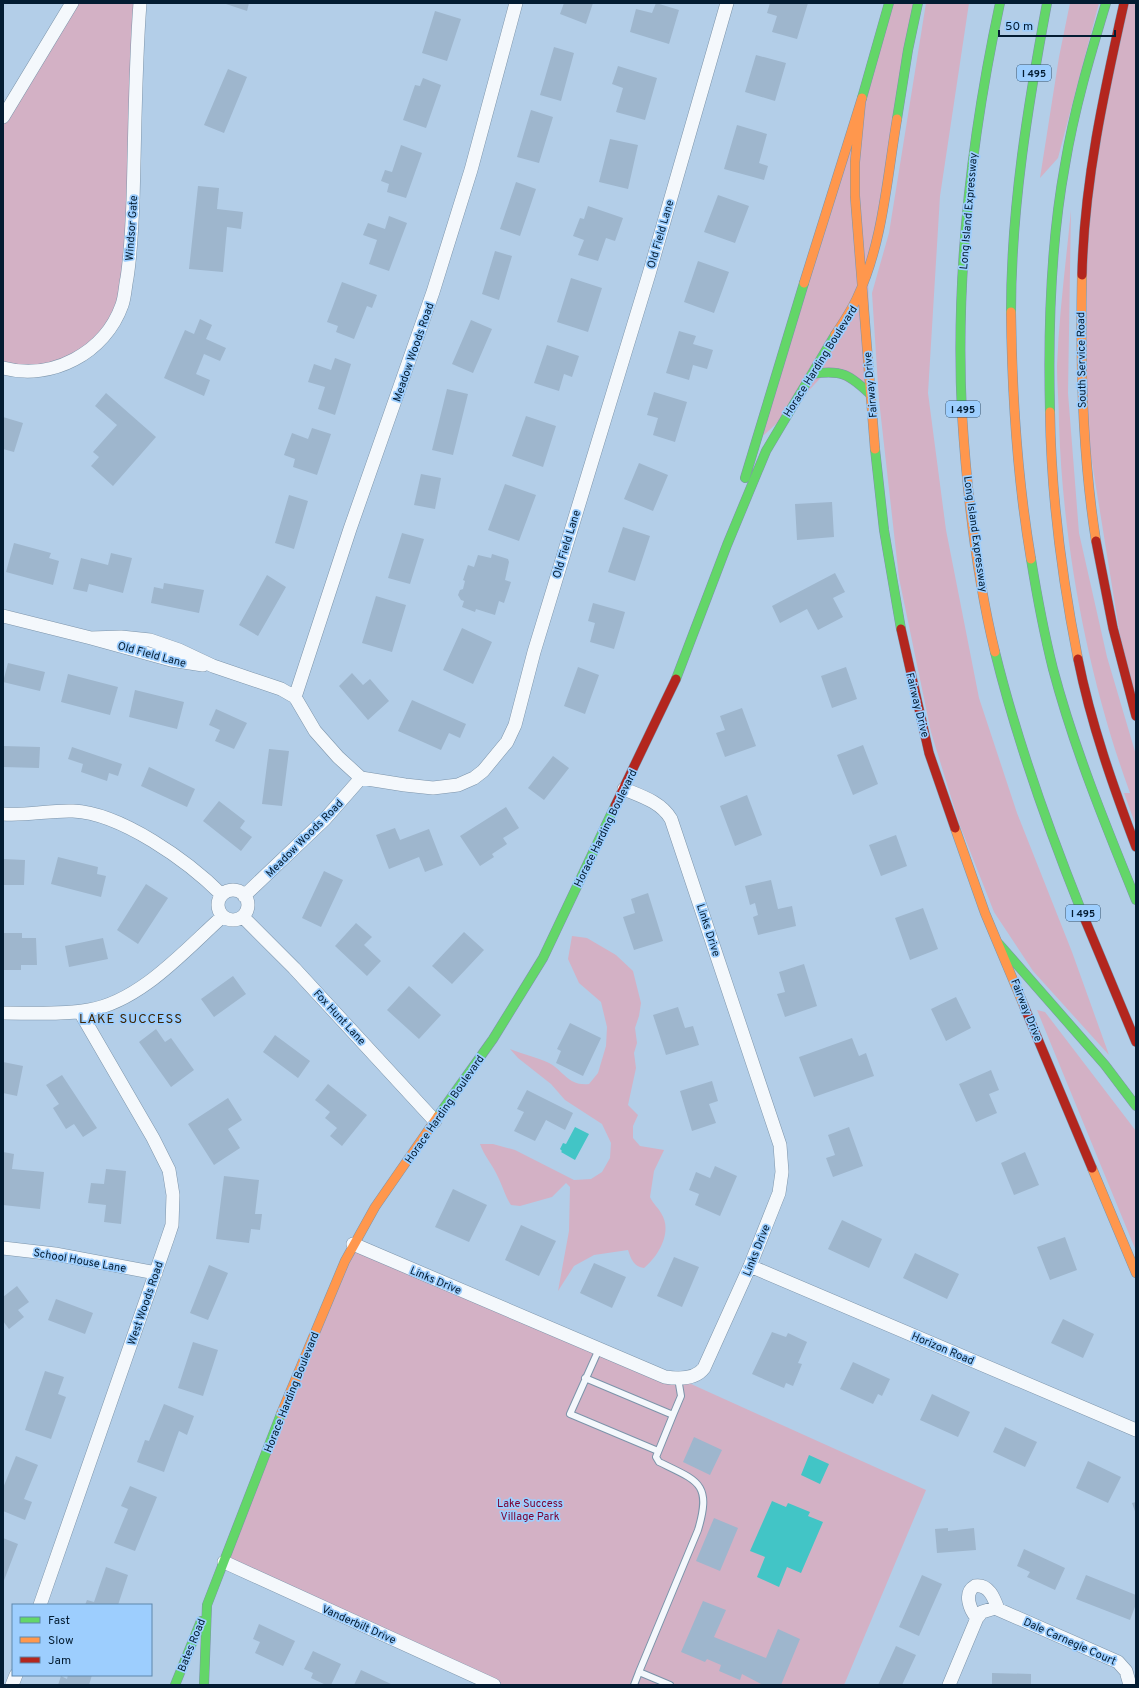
<svg xmlns="http://www.w3.org/2000/svg" width="1139" height="1688" font-family="Overpass,sans-serif">
<rect width="100%" height="100%" fill="#b3cee8"/>
<path fill="#d3b1c5" d="M72 3H140L131 245 116 319 65 364 3 368V117Z
M889 3H918L868 270 871 395 827 371 787 414 753 445Z
M926 3H969L940 196 928 393 946 530 979 698 1017 813 1072 952 1109 1055 1033 971 994 912 959 823 931 732 899 578 879 400 872 293 889 233Z
M1070 3H1099L1058 158 1040 178 1059 57Z
M1128 3H1136V702L1123 654 1086 425 1087 250 1096 155Z
M1071 210 1068 393 1079 533 1107 657 1136 755V826L1124 793H1130C1088 678 1063 546 1059 424 1059 405 1057 385 1057 366 1059 314 1066 262 1071 210Z
M572 936 587 938 616 955 633 971 641 1003 639 1016 635 1028 637 1043 634 1053 636 1068 628 1105 638 1115 633 1126V1138L640 1146 664 1150 654 1171 650 1197C653 1204 658 1207 661 1213 673 1231 659 1256 644 1268 634 1267 631 1259 628 1250L594 1255 574 1266 558 1291 569 1231 570 1187 566 1183 552 1197 520 1206 511 1205C505 1196 503 1187 498 1177 493 1165 484 1156 480 1144H493L515 1150 574 1180 591 1179 602 1172 610 1158 611 1143 602 1124 565 1100 551 1084 518 1058 510 1049C521 1054 540 1058 549 1063 565 1072 568 1086 589 1084L598 1073 606 1046 607 1027 601 1002 579 983 568 959Z
M1037 1010 1045 1012 1136 1131V1251Z
M353 1244 680 1379 926 1490 844 1685H495L224 1562Z"/>
<path fill="#42c5c6" d="M575 1127 589 1134 575 1160 561 1152 562 1151 560 1149 563 1143 566 1144Z
M809 1455 829 1464 820 1484 801 1475Z
M772 1501 786 1507 788 1503 810 1512 808 1516 823 1522 801 1573 787 1567 779 1587 757 1577 765 1557 750 1551Z"/>
<path fill="#9eb6cd" d="M223 3H249L247 11Z
M564 3H593L586 24 560 14Z
M656 3 679 10 669 44 630 32 636 9 652 13Z
M770 3H808L797 39 772 32 777 16 767 13Z
M435 11 461 19 447 61 422 53Z
M554 47 574 53 561 101 540 95Z
M756 55 786 63 775 101 745 92Z
M618 66 657 78 645 120 616 112 623 88 612 84Z
M228 69 247 77 224 133 204 125Z
M423 78 441 85 426 128 403 120 415 85 420 86Z
M531 110 553 117 539 163 517 157Z
M737 125 767 134 759 163 768 166 764 180 724 169Z
M610 139 638 145 628 189 599 182Z
M401 145 422 153 406 198 387 192 389 184 381 181 385 170 392 172Z
M516 182 536 189 520 236 500 229Z
M198 186 219 188 217 209 243 212 241 229 227 227 223 272 189 269Z
M718 195 749 206 735 243 704 232Z
M588 206 623 218 615 241 606 238 598 261 578 255 584 240 573 236 580 218 584 219Z
M389 216 407 223 389 271 369 264 377 240 363 235 368 223 385 229Z
M495 251 512 256 499 300 482 294Z
M698 261 729 272 714 313 684 302Z
M571 278 602 288 588 332 557 322Z
M342 282 377 295 372 308 367 306 354 339 336 332 338 326 327 322Z
M200 319 212 325 206 339 226 348 220 361 204 354 196 374 210 380 204 396 164 378 185 330 194 334Z
M471 320 492 329 473 373 452 364Z
M679 331 696 336 693 344 713 350 707 369 693 365 689 380 666 373Z
M547 345 579 356 572 377 564 374 559 391 534 383Z
M335 358 351 364 335 415 318 409 325 387 308 382 314 364 331 370Z
M447 389 468 394 453 455 432 450Z
M654 392 687 402 675 442 653 435 658 418 647 415Z
M106 393 156 437 113 486 91 466 99 457 93 452 117 425 95 406Z
M526 416 556 426 543 467 512 456Z
M3 417 23 423 14 452 3 449Z
M312 428 331 434 317 475 293 467 295 459 284 455 292 433 308 439Z
M639 463 668 475 653 511 624 499Z
M421 474 441 478 435 509 414 505Z
M505 484 536 495 519 541 488 530Z
M289 495 308 501 294 549 275 543Z
M832 502 834 537 797 540 795 504Z
M623 527 650 536 635 581 608 572Z
M402 533 424 539 410 584 388 578Z
M14 543 51 553 49 558 59 561 53 585 6 572Z
M111 553 132 558 123 593 89 584 87 592 73 589 81 558 108 565Z
M492 554 508 559 509 562 505 580 511 582 504 603 499 601 495 615 476 609 475 612 462 607 464 601 461 600 458 595 460 590 463 589 465 581 463 580 468 565 474 567 478 555 491 558Z
M835 573 845 592 833 598 843 617 818 630 807 609 780 623 772 606Z
M267 575 286 587 258 636 239 625Z
M164 583 204 590 199 613 151 603 154 587 163 589Z
M376 596 406 605 392 652 362 643Z
M593 603 625 612 614 649 590 642 595 623 588 621Z
M462 628 492 642 473 684 443 670Z
M8 663 45 672 40 691 3 682Z
M578 667 599 675 585 714 564 706Z
M846 667 857 699 832 708 821 676Z
M352 673 363 685 370 679 389 701 368 720 339 686Z
M68 674 118 687 110 715 61 702Z
M135 690 184 702 177 729 129 717Z
M412 700 466 724 460 738 449 733 441 750 398 731Z
M742 708 756 746 725 757 716 733 725 730 720 716Z
M216 709 247 723 234 749 215 741 220 730 209 725Z
M863 745 878 784 853 795 837 755Z
M3 746 40 747 39 768 3 767Z
M72 747 122 764 118 776 109 773 107 781 81 772 83 764 68 759Z
M269 749 289 751 282 806 262 804Z
M553 756 569 768 544 800 528 788Z
M149 767 195 789 187 807 141 786Z
M747 795 762 835 735 846 720 806Z
M219 801 245 821 240 828 252 837 241 851 203 821Z
M506 807 519 828 503 838 507 844 492 854 494 857 480 866 460 836Z
M395 828 400 840 429 829 443 865 425 872 419 857 389 869 376 835Z
M896 835 907 866 881 876 869 845Z
M58 857 98 867 97 874 106 876 101 897 51 884Z
M3 859 25 860 24 885H3Z
M324 871 343 880 321 927 302 918Z
M771 880 778 909 792 906 796 926 758 935 753 917 758 915 755 903 750 905 745 886Z
M146 884 168 898 138 944 117 930Z
M648 893 663 941 634 950 623 917 635 913 631 899Z
M923 908 938 949 910 960 895 918Z
M356 923 372 937 364 945 381 961 367 976 335 946Z
M464 932 484 950 452 984 432 966Z
M3 933H22V938H36L37 965H21V970H3Z
M103 938 108 959 69 967 65 946Z
M804 964 817 1006 785 1017 777 994 785 992 779 972Z
M233 976 246 994 214 1017 201 999Z
M409 986 441 1015 419 1039 387 1010Z
M956 997 971 1028 946 1041 931 1009Z
M678 1007 685 1028 693 1026 699 1045 666 1055 653 1015Z
M570 1023 601 1038 583 1076 556 1063 561 1051 557 1049Z
M156 1029 165 1042 171 1038 194 1070 171 1087 139 1042Z
M275 1035 310 1061 298 1078 263 1052Z
M852 1038 859 1056 866 1053 874 1076 814 1097 799 1057Z
M3 1062 23 1066 17 1096 3 1093Z
M991 1070 999 1090 989 1094 997 1113 976 1122 959 1084Z
M62 1075 97 1128 83 1137 74 1124 66 1129 53 1108 59 1104 46 1085Z
M712 1081 718 1101 709 1104 716 1123 692 1131 680 1091Z
M328 1084 367 1115 342 1146 330 1136 337 1128 325 1118 330 1112 315 1100Z
M527 1090 573 1113 565 1130 546 1120 535 1141 514 1131 524 1112 517 1109Z
M228 1098 242 1120 228 1129 240 1148 214 1165 188 1124Z
M849 1127 863 1166 833 1177 826 1158 835 1155 828 1135Z
M3 1152 14 1154 12 1169 44 1172 40 1209 3 1205Z
M1025 1152 1039 1185 1014 1195 1001 1163Z
M715 1166 737 1176 720 1216 695 1205 699 1194 689 1190 696 1172 710 1178Z
M106 1169 126 1171 121 1224 104 1222 106 1205 88 1203 91 1183 104 1184Z
M224 1176 259 1180 255 1214H262L260 1230 251 1229 249 1243 216 1239Z
M453 1189 487 1205 469 1242 435 1227Z
M842 1220 882 1239 869 1268 828 1249Z
M521 1225 556 1241 539 1276 505 1260Z
M1065 1237 1077 1270 1050 1280 1037 1247Z
M915 1253 959 1274 947 1299 903 1278Z
M674 1257 699 1267 682 1307 657 1296Z
M594 1263 626 1277 612 1308 580 1293Z
M209 1265 228 1273 208 1320 190 1313Z
M17 1286 29 1302 18 1310 24 1317 9 1329 3 1321V1297Z
M56 1299 93 1313 85 1334 48 1320Z
M1063 1319 1094 1334 1083 1358 1051 1343Z
M772 1332 786 1337 788 1333 807 1342 798 1363 802 1364 793 1386 786 1383 784 1388 752 1374Z
M193 1342 218 1350 203 1396 178 1388Z
M853 1362 890 1379 882 1396 878 1394 873 1404 840 1389Z
M45 1371 64 1377 58 1394 66 1397 51 1439 25 1430Z
M932 1394 970 1412 958 1437 920 1420Z
M164 1404 194 1416 187 1435 179 1431 164 1472 137 1462 145 1440 149 1441Z
M1005 1427 1037 1442 1025 1467 993 1452Z
M694 1437 722 1450 710 1475 683 1462Z
M16 1456 38 1465 24 1499 32 1502 25 1520 3 1511V1488Z
M1088 1461 1121 1477 1108 1503 1076 1488Z
M130 1486 157 1497 135 1551 114 1543 128 1509 121 1506Z
M1136 1502V1514L1132 1503Z
M714 1518 738 1528 720 1571 696 1561Z
M948 1528V1531L974 1528 976 1550 937 1553 935 1529Z
M3 1538 18 1544 3 1583Z
M1024 1549 1065 1568 1055 1590 1027 1577 1030 1572 1017 1566Z
M106 1567 128 1575 118 1605H85L87 1600 94 1602Z
M922 1575 942 1584 919 1636 899 1627Z
M1086 1575 1136 1595V1604L1130 1620 1076 1599Z
M703 1601 726 1610 714 1637 766 1658 778 1629 800 1639 781 1685H763L742 1674 740 1680 719 1671 721 1665 707 1659 705 1662 681 1652Z
M259 1624 295 1641 283 1666 255 1653 260 1642 253 1639Z
M896 1646 916 1655 902 1685H878Z
M313 1651 341 1664 331 1685H326L311 1678 313 1673 304 1669Z
M361 1670 391 1684 390 1685H354Z
M992 1673 1031 1674V1685H992Z
M68 1675H92L89 1685H58L61 1676 67 1679Z"/>
<g fill="none" stroke-linecap="round" stroke-linejoin="round">
<defs>
<path id="lane" d="M599 1349 570 1414 658 1451
M585 1378 673 1415 656 1457 659 1462C698 1481 712 1483 698 1530L639 1672
M673 1415 681 1396 678 1378
M634 1685 639 1672 670 1685"/>
<path id="street" d="M3 117 72 3
M3 368C52 381 105 353 122 305 125 297 125 287 127 278 131 252 132 226 133 200 135 134 135 68 140 3
M3 616 91 638 171 660 203 665
M91 638 121 637 150 640 179 650 213 666 281 689 295 697 315 731 338 757 361 778 405 785 433 788 458 785 474 778 483 771 507 742 515 725 534 652 649 274 727 3
M295 697 350 529 433 292 471 170 516 3
M3 814C26 816 50 810 73 811 121 813 188 861 222 895
M218 905a15 15 0 1 1 30 0a15 15 0 1 1-30 0Z
M244 896 325 819 361 778
M243 917 294 968 435 1121
M3 1013C31 1013 61 1015 89 1010 141 1001 185 950 223 916
M353 1244 665 1377C678 1379 695 1380 704 1368L750 1266 779 1193 782 1172 780 1145 671 819C661 802 641 796 624 789
M3 1248 55 1254 156 1273
M750 1266 1136 1430
M224 1562 494 1685
M40 1605 168 1237 172 1225 173 1195 169 1170 153 1138 80 1012
M977 1618C970 1610 963 1593 975 1586 989 1584 994 1598 998 1609
M12 1685 16 1675
M949 1685 977 1618 982 1612 995 1608 1118 1662 1126 1671 1130 1685"/>
<path id="fast" d="M862 98 889 3
M897 119 908 50 918 3
M1011 312C1011 208 1028 105 1047 3
M812 374C842 369 850 375 871 395
M1050 412C1048 330 1050 246 1065 165 1074 110 1090 56 1106 3
M962 414C955 275 971 138 1000 3
M875 449 884 530 901 629
M745 478 804 283
M1031 559C1037 596 1044 633 1053 669 1074 748 1105 824 1136 900
M995 652C1017 741 1047 825 1081 910
M676 679 727 545 766 451 835 335
M999 944 1105 1065 1136 1106
M438 1116 493 1039 543 958 615 806
M175 1685 201 1621
M204 1685 207 1605 281 1414"/>
<path id="slow" d="M861 101 855 162V196L875 449
M1082 275C1080 364 1082 453 1096 541
M804 283 862 98
M1011 312C1012 395 1017 477 1031 559
M835 335C843 323 851 311 857 298 883 243 887 178 897 119
M1050 412C1051 496 1062 578 1078 659
M962 414C967 494 976 574 995 652
M955 828 985 913 1024 1006
M1092 1168 1136 1273
M281 1414 345 1261 375 1207 438 1116"/>
<path id="jam" d="M1082 275C1084 183 1104 92 1124 3
M1096 541 1113 628 1136 716
M901 629 929 753 955 828
M1078 659C1091 724 1113 786 1136 847
M615 806 676 679
M1081 910 1136 1042
M1024 1006 1092 1168"/>
</defs>
<use href="#lane" stroke="#7c94aa" stroke-width="8"/>
<use href="#street" stroke="#7c94aa" stroke-width="14"/>
<use href="#fast" stroke="#7c94aa" stroke-width="10"/>
<use href="#slow" stroke="#7c94aa" stroke-width="10"/>
<use href="#jam" stroke="#7c94aa" stroke-width="10"/>
<use href="#lane" stroke="#f4f8fc" stroke-width="6"/>
<use href="#street" stroke="#f4f8fc" stroke-width="13"/>
<use href="#fast" stroke="#63d668" stroke-width="9"/>
<use href="#slow" stroke="#ff974d" stroke-width="9"/>
<use href="#jam" stroke="#b3261e" stroke-width="9"/>
</g>
<g text-anchor="middle" stroke-width="3.5" stroke-linejoin="round" paint-order="stroke">
<g fill="#9dcefe" stroke="#31516f" stroke-width="1">
<rect x="1017" y="65" width="34" height="16" rx="3"/>
<rect x="946" y="401" width="34" height="16" rx="3"/>
<rect x="1066" y="905" width="34" height="16" rx="3"/>
</g>
<g font-size="10" font-weight="bold" fill="#031c32">
<text x="1034" y="77">I 495</text>
<text x="963" y="413">I 495</text>
<text x="1083" y="917">I 495</text>
</g>
<g font-size="11" fill="#031c32" stroke="#9dcefe">
<text transform="translate(968 211) rotate(-85)" y="4">Long Island Expressway</text>
<text transform="translate(131 228) rotate(-86)" y="4">Windsor Gate</text>
<text transform="translate(660 234) rotate(-74)" y="4">Old Field Lane</text>
<text transform="translate(413 352) rotate(-71)" y="4">Meadow Woods Road</text>
<text transform="translate(1081 360) rotate(-91)" y="4">South Service Road</text>
<text transform="translate(820 361) rotate(-58)" y="4">Horace Harding Boulevard</text>
<text transform="translate(870 385) rotate(-95)" y="4">Fairway Drive</text>
<text transform="translate(976 534) rotate(82)" y="4">Long Island Expressway</text>
<text transform="translate(566 544) rotate(-73)" y="4">Old Field Lane</text>
<text transform="translate(152 654) rotate(15)" y="4">Old Field Lane</text>
<text transform="translate(918 705) rotate(76)" y="4">Fairway Drive</text>
<text transform="translate(605 828) rotate(-64)" y="4">Horace Harding Boulevard</text>
<text transform="translate(304 838) rotate(-45)" y="4">Meadow Woods Road</text>
<text transform="translate(709 930) rotate(72)" y="4">Links Drive</text>
<text transform="translate(1027 1010) rotate(68)" y="4">Fairway Drive</text>
<text transform="translate(340 1017) rotate(47)" y="4">Fox Hunt Lane</text>
<text transform="translate(444 1109) rotate(-55)" y="4">Horace Harding Boulevard</text>
<text transform="translate(756 1250) rotate(-68)" y="4">Links Drive</text>
<text transform="translate(80 1260) rotate(10)" y="4">School House Lane</text>
<text transform="translate(436 1280) rotate(23)" y="4">Links Drive</text>
<text transform="translate(145 1303) rotate(-71)" y="4">West Woods Road</text>
<text transform="translate(943 1348) rotate(23)" y="4">Horizon Road</text>
<text transform="translate(291 1392) rotate(-68)" y="4">Horace Harding Boulevard</text>
<text transform="translate(359 1624) rotate(24)" y="4">Vanderbilt Drive</text>
<text transform="translate(1070 1641) rotate(24)" y="4">Dale Carnegie Court</text>
<text transform="translate(191 1645) rotate(-68)" y="4">Bates Road</text>
</g>
<g font-size="11" fill="#7a0030" stroke="#9dcefe">
<text x="530" y="1507">Lake Success<tspan x="530" dy="13">Village Park</tspan></text>
</g>
<g font-size="13" letter-spacing="1" fill="#3d2302" stroke="#9dcefe">
<text x="131" y="1023">LAKE SUCCESS</text>
</g>
</g>
<rect width="1139" height="1688" fill="none" stroke="#031c32" stroke-width="8"/>
<rect x="12" y="1604" width="140" height="72" fill="#9dcefe" stroke="#5f87ac"/>
<rect x="20" y="1617" width="20" height="6" fill="#63d668" stroke="#5f87ac"/>
<text x="48" y="1624" font-size="12" fill="#031c32">Fast</text>
<rect x="20" y="1637" width="20" height="6" fill="#ff974d" stroke="#5f87ac"/>
<text x="48" y="1644" font-size="12" fill="#031c32">Slow</text>
<rect x="20" y="1657" width="20" height="6" fill="#b3261e" stroke="#5f87ac"/>
<text x="48" y="1664" font-size="12" fill="#031c32">Jam</text>
<path d="M999 30v6h116v-6" fill="none" stroke="#031c32" stroke-width="2"/>
<text x="1005" y="30" font-size="12" fill="#031c32" stroke="#9dcefe" stroke-width="3" paint-order="stroke">50 m</text>
</svg>
